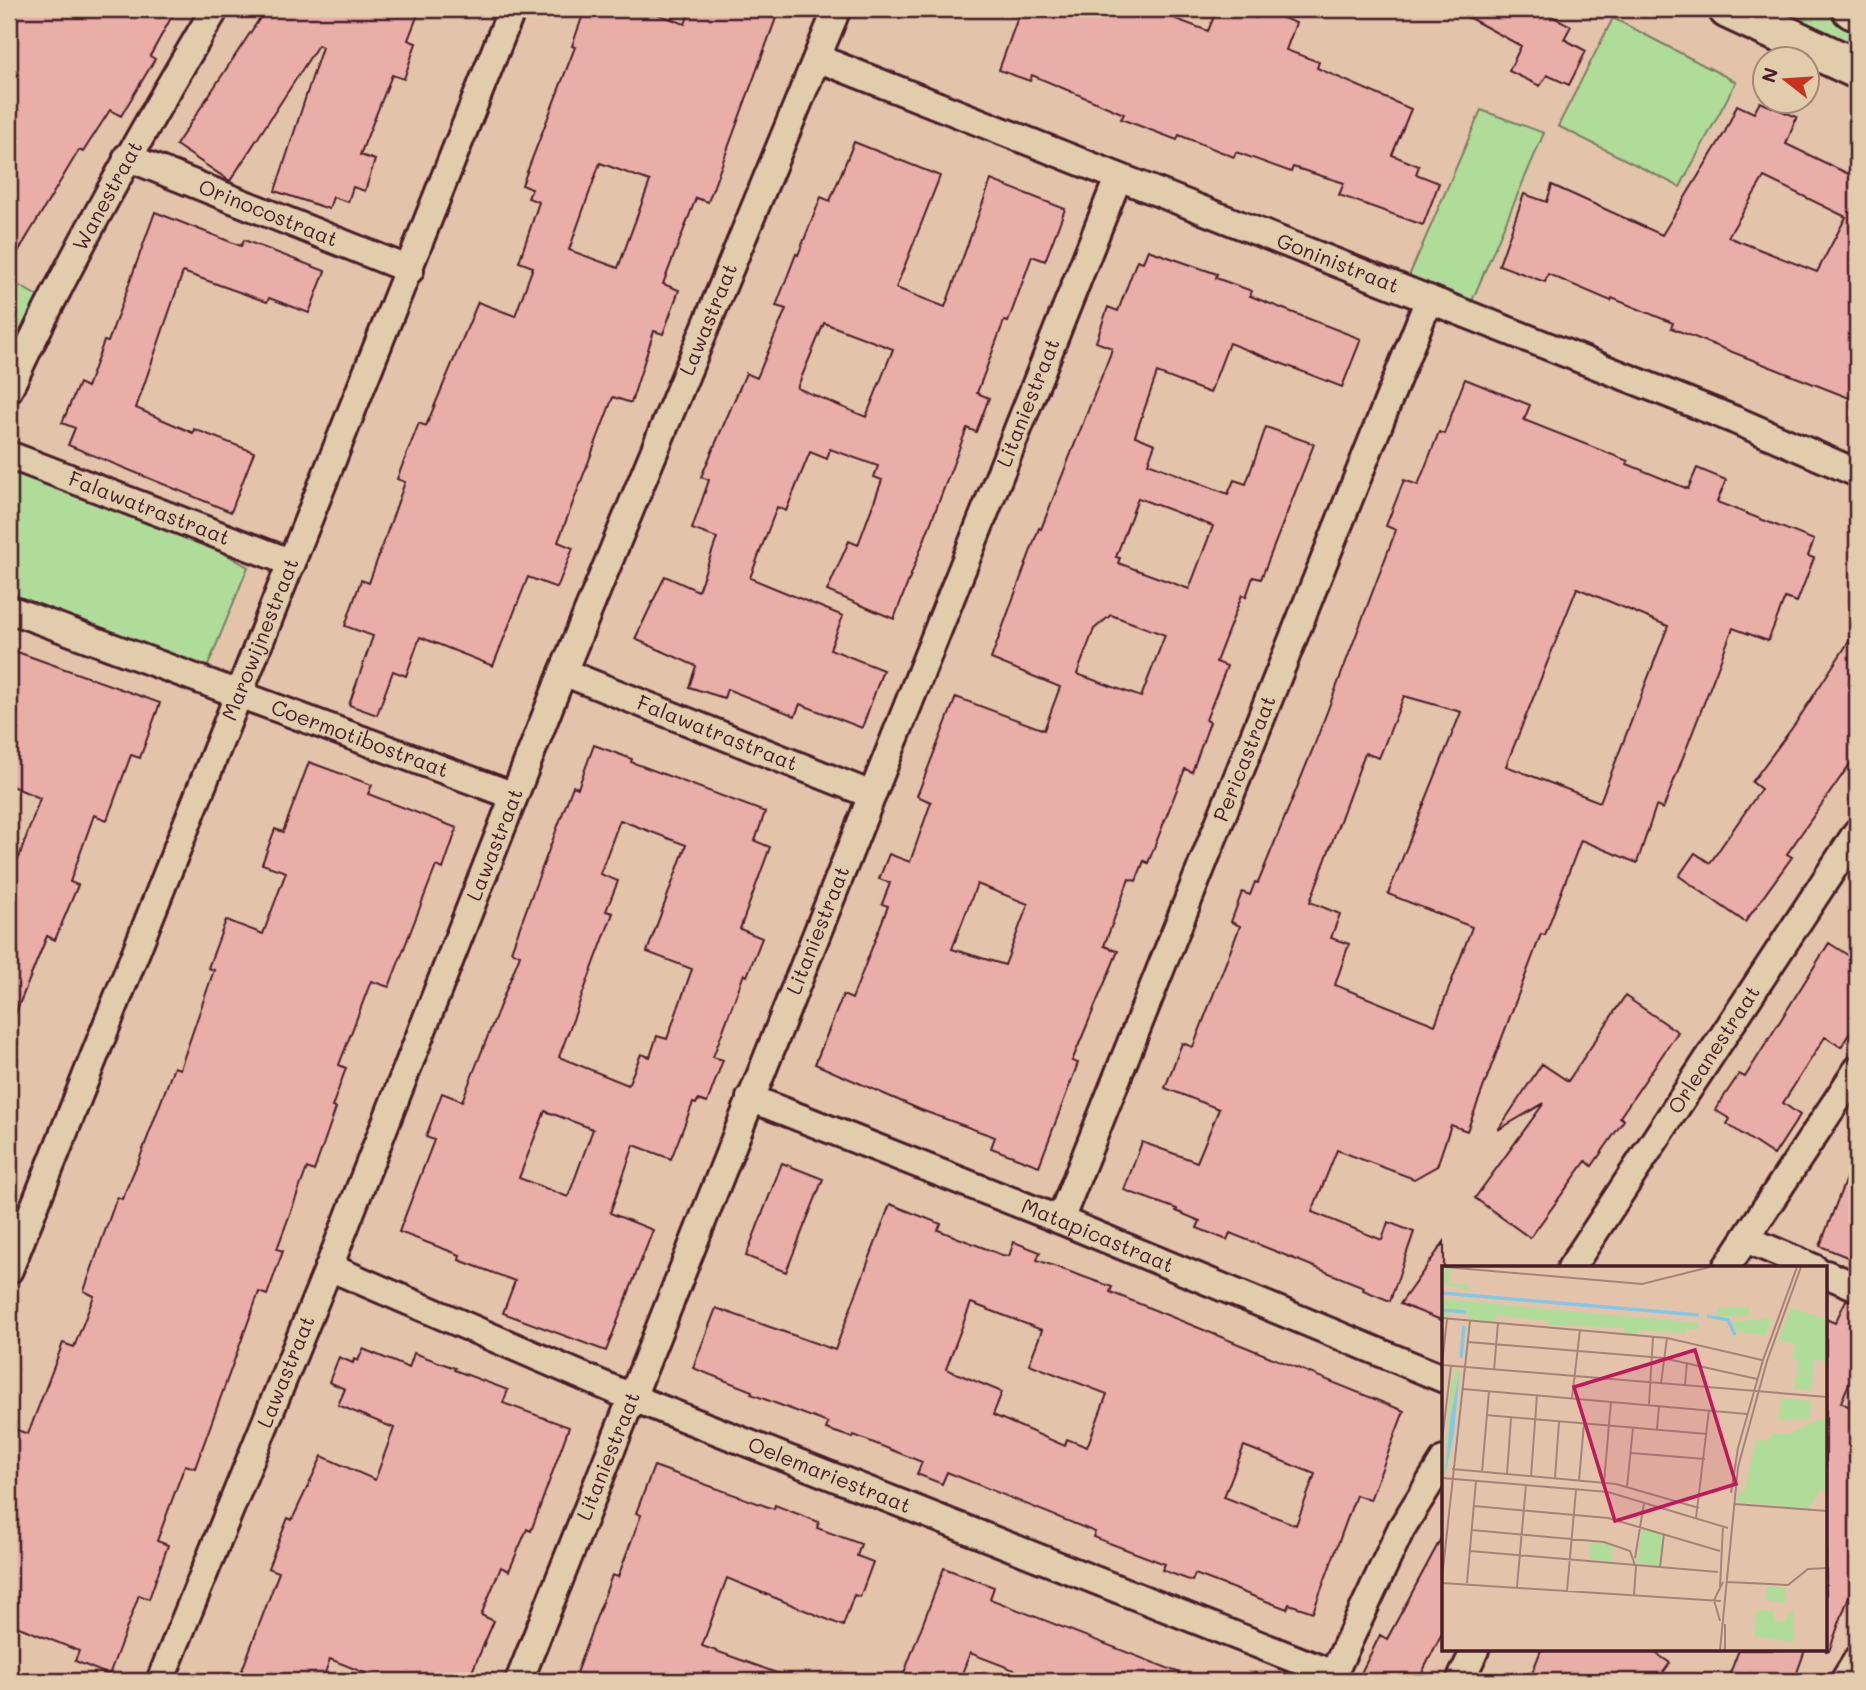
<svg xmlns="http://www.w3.org/2000/svg" width="1866" height="1690" font-family="Mali,sans-serif">
<rect width="100%" height="100%" fill="#e3c4aa"/>
<filter id="ink" filterUnits="userSpaceOnUse"><feTurbulence type="fractalNoise" baseFrequency=".0143" numOctaves="2"/><feDisplacementMap in="SourceGraphic" scale="14" xChannelSelector="R" yChannelSelector="G"/><feConvolveMatrix kernelMatrix="1 2 1 2 8 2 1 2 1" color-interpolation-filters="sRGB"/></filter>
<g filter="url(#ink)">
<path fill="#b0dc9a" stroke="#7d7e62" stroke-width="2" d="M1759 9H1822L1857 25V52Z
M1613 18 1736 82 1680 187 1558 126Z
M1481 110 1544 133 1472 301 1409 276Z
M20 286 39 297 9 355V305Z
M18 474 42 479 225 554 248 567 205 673 9 599V476Z"/>
<path fill="#e9aea8" stroke="#4a1f2b" stroke-width="2" fill-rule="evenodd" d="M9 9H176L150 56 155 59 121 116 110 110 83 152 79 150 9 267Z
M266 9H420L408 40 416 43 404 79 392 75 360 155 375 160 365 191 353 187 348 202 333 197 329 209 275 191 322 47 318 45 230 181 176 145Z
M585 9H643L685 24 691 9H751L776 18 708 202 696 198 663 284 679 290 663 334 654 331 631 403 613 397 596 442 558 542 573 548 557 588 528 577 493 666 420 637 406 676 393 671 377 715 349 705 373 636 345 626 361 580 369 583 405 482 397 479 419 423 426 426 478 302 515 316 533 267 519 262 539 202 528 198 532 189 522 185 575 47 572 46ZM600 163 650 181 618 268 569 250Z
M1021 9H1149L1208 31 1217 9H1233L1256 18 1260 9 1296 23 1286 50 1319 62 1317 68 1411 109 1392 155 1419 166 1416 174 1439 183 1423 225 1339 195 1344 183 1293 167 1291 172 1236 152 1234 157 1179 135 1177 140 1121 119 1124 114 1032 75 1030 81 999 70Z
M1453 9H1538L1571 26 1564 39 1586 51 1569 85 1547 75 1540 86 1509 71 1521 46Z
M1760 102 1797 117 1786 144 1857 178V401L1671 328 1673 323 1612 298 1611 301 1548 274 1545 282 1499 265 1524 194 1547 202 1552 185 1662 235 1725 132 1737 105 1754 113ZM1764 177 1846 217 1817 272 1728 237Z
M854 142 940 176 896 288 945 307 991 180 1065 209 1045 261 1032 256 1008 322 1004 321 977 393 989 398 976 432 967 428 894 619 827 591 849 541 858 545 882 480 874 477 878 466 830 449 827 459 810 452 786 511 777 507 750 578 843 616 830 649 883 670 862 728 800 704 795 716 727 689 724 698 689 687 696 666 635 639 665 576 698 591 717 538 692 529 709 480 701 477 746 373 757 378 786 309 776 306 796 254 798 255 821 197 830 201ZM824 323 893 349 866 417 797 388Z
M155 212 241 246 244 240 325 271 309 313 269 298 267 302 183 272 136 408 193 433 194 429 254 452 231 512 68 445 75 428 62 423 79 383 87 387 104 341 108 342Z
M1148 250 1217 274 1216 278 1252 291 1250 296 1361 339 1342 387 1229 343 1210 393 1157 373 1135 436 1155 444 1148 463 1228 494 1234 480 1246 484 1266 427 1314 444 1261 579 1253 577 1246 597 1242 595 1216 662 1227 666 1206 720 1210 722 1192 772 1185 769 1148 863 1144 861 1136 881 1129 879 1104 946 1118 951 1072 1061 1078 1063 1039 1166 991 1148 995 1137 921 1110 815 1064 843 995 852 999 888 906 882 904 890 883 879 879 889 854 910 862 931 802 917 796 956 697 1044 730 1060 687 991 659 1039 528 1041 529 1110 355 1112 348 1096 342 1108 307 1118 311 1137 260 1143 262ZM1138 498 1213 526 1189 589 1118 563 1120 558 1116 557ZM1111 615 1165 635 1141 697 1077 674 1094 629ZM977 884 1028 904 1005 965 952 949Z
M1465 379 1530 405 1524 420 1628 461 1627 464 1688 489 1697 468 1726 480 1717 502 1814 540 1808 556 1814 558 1797 602 1785 598 1768 641 1733 628 1663 809 1656 806 1637 863 1581 840 1545 935 1541 934 1467 1131 1451 1125 1437 1166 1414 1179 1337 1150 1312 1212 1382 1240 1388 1222 1414 1232 1390 1301 1363 1290 1364 1287 1230 1233 1227 1240 1197 1228 1200 1221 1176 1211 1177 1209 1124 1190 1142 1142 1197 1162 1219 1109 1165 1088 1182 1043 1193 1047 1240 926 1231 922 1242 892 1250 895 1255 882 1258 883 1314 746 1396 530 1386 526 1404 480 1418 485 1439 432 1444 434ZM1577 588 1668 626 1600 802 1506 766ZM1404 696 1461 712 1388 894 1472 927 1435 1025 1335 985 1349 944 1331 938 1340 914 1310 902 1365 753 1379 758Z
M1857 629V754L1787 854 1792 857 1745 922 1679 876 1695 853 1710 863 1761 789 1752 782 1795 724Z
M9 649 160 703 140 758 131 755 107 820 94 815 70 882 78 885 55 940 47 936 10 1027 9 856 18 860 40 798 9 785Z
M594 745 632 759 631 762 765 812 755 841 770 847 740 929 762 938 747 976 744 974 713 1057 723 1060 707 1103 698 1100 696 1104 693 1103 671 1159 634 1145 610 1213 653 1230 606 1351 503 1313 515 1281 459 1260 460 1255 399 1232 434 1140 426 1137 442 1093 462 1101 520 955 511 951 528 905 573 786 578 788ZM620 820 686 845 647 952 692 969 667 1039 657 1036 650 1057 641 1054 628 1085 559 1057 613 913 606 911 618 881 600 874ZM545 1111 593 1129 568 1197 519 1178Z
M309 762 372 785 368 794 457 828 443 869 436 866 389 987 371 981 339 1065 346 1068 332 1107 336 1108 314 1171 307 1168 277 1249 283 1251 267 1295 259 1292 195 1468 185 1465 157 1541 168 1545 149 1599 139 1595 109 1675 75 1661 79 1651 9 1623V1427L28 1434 63 1343 74 1347 94 1296 84 1291 99 1248 117 1197 122 1199 139 1160 174 1067 180 1069 214 970 208 968 226 920 263 934 286 872 262 864 275 829 283 832Z
M1829 943 1857 961V1021L1841 1047 1825 1037 1783 1103 1800 1115 1774 1155 1727 1124 1730 1119 1715 1110 1739 1074 1745 1077Z
M1625 996 1678 1032 1620 1117 1624 1120 1592 1166 1586 1161 1530 1238 1475 1198 1544 1103 1498 1130 1542 1064 1568 1081Z
M1855 1155 1857 1156V1261L1820 1246Z
M782 1163 823 1179 786 1272 746 1256Z
M890 1204 941 1224 938 1230 1002 1255 1009 1256 1014 1242 1040 1252 1037 1260 1112 1287 1110 1292 1404 1411 1370 1500 1356 1495 1313 1612 1289 1604 1287 1609 1195 1574 1192 1581 1162 1570 1165 1564 1093 1537 1095 1532 947 1472 942 1484 917 1474 922 1462 854 1435 853 1438 826 1429 828 1423 751 1394 752 1391 693 1368 716 1308 835 1350ZM971 1303 1042 1330 1029 1364 1107 1394 1087 1447 1067 1439 1065 1446 993 1415 1002 1392 946 1369ZM1244 1446 1315 1474 1296 1525 1224 1497Z
M1444 1242V1321L1400 1304Z
M1846 1300 1857 1302V1365L1841 1402 1857 1411V1574L1829 1651H1826V1319L1835 1323Z
M363 1349 409 1368 414 1353 455 1368 454 1370 508 1390 503 1403 569 1427 531 1531 527 1529 509 1571 501 1567 481 1615 494 1621 468 1681H385L330 1659 322 1681H238L279 1572 268 1568 288 1518 292 1520 322 1456 375 1480 394 1428 338 1405 345 1389 329 1382 339 1357 353 1363 354 1359 358 1361Z
M654 1466 774 1509 775 1505 819 1522 817 1528 861 1544 857 1556 873 1562 860 1597 854 1595 843 1626 727 1578 702 1646 791 1678 790 1681H589L575 1676 612 1575 618 1577 641 1515 636 1513Z
M1444 1533V1629L1418 1681H1378L1361 1673 1380 1635 1387 1639Z
M944 1568 994 1587 990 1599 1193 1678 1192 1681H1043L970 1653 959 1681H901Z
M1541 1650H1651L1670 1663 1657 1681H1529Z
M1739 1650H1805L1794 1681H1727Z"/>
<g fill="none" stroke-linecap="round" stroke-linejoin="round">
<defs>
<g id="minor">
<path id="s1" d="M817 58 1735 420 1857 473"/>
<path id="s2" d="M127 157 410 270"/>
<path id="s3" d="M9 389C70 258 141 133 215 9"/>
<path id="s4" d="M9 455 292 563"/>
<path id="s5" d="M9 609 514 796"/>
<path id="s6" d="M563 672 872 795"/>
<path id="s7" d="M750 1098 1060 1220 1444 1379"/>
<path id="s8" d="M1060 1220 1429 299"/>
<path d="M1746 1239 1814 1268"/>
<path id="s9" d="M329 1267 631 1397 1333 1674"/>
<path id="s10" d="M1571 1268 1857 832"/>
<path d="M1726 1268 1857 1070"/>
<path id="s11" d="M9 1270 512 9"/>
<path d="M1826 1274 1857 1287"/>
<path id="s12" d="M160 1681 329 1267 563 672 837 9"/>
<path id="s13" d="M519 1681 1118 178"/>
<path d="M1330 1681 1401 1529 1444 1460"/>
<path d="M1460 1681 1475 1650"/>
<path d="M1844 1681 1857 1660"/>
</g>
<path id="secondary" d="M1728 9 1857 69
M1852 9 1857 11"/>
</defs>
<use href="#minor" stroke="#4a1f2b" stroke-width="32"/>
<use href="#secondary" stroke="#4a1f2b" stroke-width="44"/>
<use href="#minor" stroke="#e1cdab" stroke-width="26"/>
<use href="#secondary" stroke="#e1cdab" stroke-width="38"/>
</g>
</g>
<g text-anchor="middle" stroke-width="5" stroke-linejoin="round" paint-order="stroke">
<g font-size="21" fill="#4a1f2b" stroke="#e1cdab">
<text dy="7" stroke="none"><textPath href="#s3" startOffset="217">Wanestraat</textPath></text>
<text dy="7" stroke="none"><textPath href="#s2" startOffset="152">Orinocostraat</textPath></text>
<text dy="7" stroke="none"><textPath href="#s1" startOffset="560">Goninistraat</textPath></text>
<text dy="7" stroke="none"><textPath href="#s12" startOffset="1468">Lawastraat</textPath></text>
<text dy="7" stroke="none"><textPath href="#s13" startOffset="1376">Litaniestraat</textPath></text>
<text dy="7" stroke="none"><textPath href="#s4" startOffset="150">Falawatrastraat</textPath></text>
<text dy="7" stroke="none"><textPath href="#s11" startOffset="679">Marowijnestraat</textPath></text>
<text dy="7" stroke="none"><textPath href="#s6" startOffset="166">Falawatrastraat</textPath></text>
<text dy="7" stroke="none"><textPath href="#s5" startOffset="374">Coermotibostraat</textPath></text>
<text dy="7" stroke="none"><textPath href="#s8" startOffset="497">Pericastraat</textPath></text>
<text dy="7" stroke="none"><textPath href="#s12" startOffset="901">Lawastraat</textPath></text>
<text dy="7" stroke="none"><textPath href="#s13" startOffset="808">Litaniestraat</textPath></text>
<text dy="7" stroke="none"><textPath href="#s10" startOffset="261">Orleanestraat</textPath></text>
<text dy="7" stroke="none"><textPath href="#s7" startOffset="374">Matapicastraat</textPath></text>
<text dy="7" stroke="none"><textPath href="#s12" startOffset="334">Lawastraat</textPath></text>
<text dy="7" stroke="none"><textPath href="#s13" startOffset="242">Litaniestraat</textPath></text>
<text dy="7" stroke="none"><textPath href="#s9" startOffset="542">Oelemariestraat</textPath></text>
</g>
</g>
<g transform="translate(1442 1266)">
<rect width="385" height="385" fill="#e3c4aa"/>
<path d="M0 2 16 3 8 6 7 17 28 19V25L0 18ZM0 33 256 57 257 63H244L243 67 197 64 196 68 182 67V62L106 59V55L54 49 52 56 25 54V47L8 45 6 52 0 51ZM276 41 308 42 307 50 274 51ZM348 42 385 53V95L372 94 369 125 352 123 356 93H350L353 78 336 75ZM330 52 323 70 294 65 290 56ZM17 103 3 210H1L9 116 13 112 10 104ZM339 132 369 135 367 154 336 153ZM378 153H385V228L378 224 366 243 294 236 299 202 297 227H302L314 173 325 175 330 168 348 167ZM200 263 221 269 218 300 194 297ZM148 276 163 278 178 284 170 283V296L147 293ZM325 320 344 321 343 337 324 334ZM315 344 332 345V355H344L347 344 352 347 351 376 312 370Z" fill="#b0dc9a"/>
<path d="M18 103 12 167 3 210 8 154Z" fill="#84c8e5"/>
<path fill="none" stroke="#84c8e5" stroke-width="3.5" d="M0 27 257 49M0 44 24 46M265 50 286 54 293 69M19 92 22 60"/>
<path fill="none" stroke="#a68277" stroke-width="2" d="M3 1 200 18 268 1M0 52 225 72 320 94M26 76 221 92 315 113M0 99 385 131M0 99 5 53M52 104 56 57M219 117 225 72M243 119 245 96M21 123 305 148M130 132 138 64M207 138 211 71M44 149 265 168M215 164 217 139M0 175 9 100M189 187 263 193M10 203 174 218 257 242M40 206 47 125M65 208 69 152M89 210 95 129M0 212 166 226 286 262M113 212 117 156M137 214 142 158M162 217 169 135M185 221 191 162M289 227 296 182 321 94 355 1M293 238 385 245M32 240 166 252 278 285M254 252 267 144M30 264 162 276 188 285 193 299M28 285 276 306M193 292 202 237M218 301 222 268M0 312 28 55M285 316 346 319 366 303 385 302M0 317 279 335M25 317 34 215M75 321 84 219M278 321 281 260M125 325 134 224M192 329 194 300M278 355 272 334 281 316M278 384 296 201 325 95 359 1M283 384V358"/>
<path fill="#c2185b" fill-opacity="0.15" stroke="#c2185b" stroke-width="3.5" d="M253 84 294 218 173 255 132 121Z"/>
<rect width="385" height="385" fill="none" stroke="#4a1f2b" stroke-width="3.5"/>
</g>
<rect width="1866" height="1690" fill="none" stroke="#e1cdab" stroke-width="35"/>
<rect x="18" y="18" width="1831" height="1655" fill="none" stroke="#4a1f2b" stroke-width="2.5" filter="url(#ink)"/>
<g transform="translate(1786 80) rotate(287)"><circle r="33" fill="#e1cdab" stroke="#a58778" stroke-width="2"/>
<path d="M0-5L12 26L0 18L-12 26Z" fill="#c8321e"/>
<text y="-10" font-size="19" font-weight="bold" text-anchor="middle" fill="#4a1f2b">N</text>
</g>
</svg>
